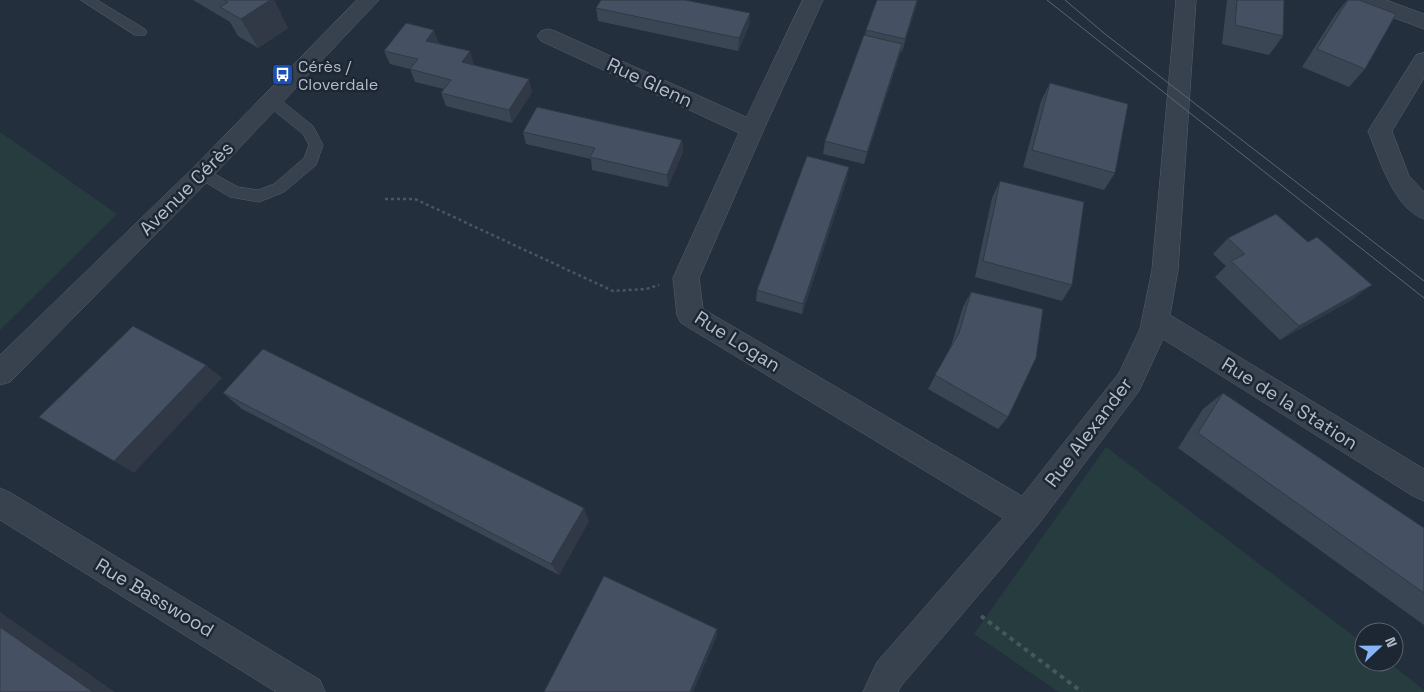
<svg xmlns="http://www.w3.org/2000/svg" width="1424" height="692" font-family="'Space Grotesk',sans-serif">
<rect width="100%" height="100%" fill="#242f3e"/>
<path fill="#263c3f" d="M0 132 117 214 0 330Z
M1106 447 1364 644V662H1388L1424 690V692H1059L974 634Z"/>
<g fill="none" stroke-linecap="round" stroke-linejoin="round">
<defs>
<path id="lane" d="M81 0H97L145 29 147 32 145 35H135Z
M272 96 277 97 313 126 323 145 316 165 284 192 259 202 230 197 197 177 194 173 197 169 202 167 238 187 258 190 274 184 304 158 309 145 303 134 267 105 265 101 267 97Z"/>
<path id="street" d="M357 0H379L210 179 10 382 0 385V355L194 167Z
M803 0H823L764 129 699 278 703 309 1022 496 1119 373 1140 329 1152 270 1176 0H1196L1178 270 1170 315 1424 469V501L1413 496 1163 339 1139 391 1037 526 901 686 898 692H863L877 662 1003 518 681 323 677 315 673 278 739 133 541 41 537 36 541 31 548 29 555 31 746 117Z
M1357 0H1386L1424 14V29L1360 5Z
M1424 53V78L1392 131 1409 176 1424 192V219C1394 209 1379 158 1368 131L1416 55Z
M0 488 11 493 320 680 325 692H276L0 520Z"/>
</defs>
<use href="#lane" stroke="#565f6c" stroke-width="1"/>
<use href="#street" stroke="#565f6c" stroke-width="1"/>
<path stroke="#44595c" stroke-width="2.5" stroke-dasharray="3 3" stroke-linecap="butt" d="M385 199H415L613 291 646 289 659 285"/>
<path stroke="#44595c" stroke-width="4" stroke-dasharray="4.5 4.5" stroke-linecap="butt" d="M981 616 1082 692"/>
<use href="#lane" fill="#38414e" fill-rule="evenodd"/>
<use href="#street" fill="#38414e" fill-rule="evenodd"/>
<path stroke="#5a6575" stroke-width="1" d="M1047 0 1424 298
M1065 0 1105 34 1424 281"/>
</g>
<path fill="#3b4654" d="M193 0H274L281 13H280L288 28 258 48 238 36 230 22Z
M877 0H918L902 52 901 51 864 164 823 154 825 141 865 35 866 30Z
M1227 0H1284L1283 36 1269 55 1222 44Z
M1347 0H1359L1365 69 1349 87 1302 67 1335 15Z
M596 8 750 13 749 26 738 51 598 21Z
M439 43 474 64 473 65 532 92 512 123 446 106 441 93 444 89 415 82 410 69 390 64 384 51Z
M1050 83 1115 173 1104 190 1023 167 1041 101Z
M523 132 682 140 683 152 668 187 592 170 591 159 526 144Z
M847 179 802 314 756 301 757 290Z
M1000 181 1072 285 1062 301 975 277 992 198Z
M1228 238 1352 300 1280 340 1215 277 1226 266 1213 254Z
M971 292 1008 417 998 429 928 389 951 346 963 307Z
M223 393 589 521 559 575 242 409Z
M1223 393 1424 528V625L1178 448 1203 409Z"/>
<path fill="#303945" d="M261 0H274L281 13H280L288 28 258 48 241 19Z
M917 0H918L902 52 905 39Z
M750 13 749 26 738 51 739 38Z
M434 30 439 43 431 54 426 41Z
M902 44 899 57 864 164 867 152Z
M470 51 474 64 466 75 462 62Z
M529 79 532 92 512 123 509 110Z
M682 140 683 152 668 187 667 175Z
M849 167 847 179 802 314 803 304Z
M1372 285 1352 300 1280 340 1299 326Z
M206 365 222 378 134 473 114 461Z
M584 508 589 521 559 575 551 564Z
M0 612 115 692H93L0 627Z
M717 629V636L693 692H690Z"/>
<path fill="#455162" stroke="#303945" d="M224 0H270L241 19 220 7 228 2Z
M601 0H685L750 13 739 38 596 8Z
M877 0H917L905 39 866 30Z
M1237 0H1284L1283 36 1235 25Z
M1348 0H1359L1396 14 1365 69 1317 49Z
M406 23 434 30 426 41 470 51 462 62 529 79 509 110 441 93 451 80 410 69 418 59 384 51Z
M864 35 902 44 867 152 825 141Z
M1050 83 1128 104 1115 173 1032 150Z
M537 107 682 140 667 175 590 157 595 148 523 132Z
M807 156 849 167 803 304 757 290Z
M1000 181 1084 202 1072 285 983 261Z
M1276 214 1308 242 1317 237 1372 285 1299 326 1231 261 1245 254 1228 238Z
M971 292 1043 309 1036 358 1008 417 935 375 959 333Z
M133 326 206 365 114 461 39 417Z
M263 349 584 508 551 564 223 393Z
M1223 393 1424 528V593L1198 433Z
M604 576 717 629 690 692H544Z
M0 627 93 692H0Z"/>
<defs>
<symbol id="bus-square" viewBox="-11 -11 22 22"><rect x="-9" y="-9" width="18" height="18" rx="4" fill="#1a4fb4" stroke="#1d2633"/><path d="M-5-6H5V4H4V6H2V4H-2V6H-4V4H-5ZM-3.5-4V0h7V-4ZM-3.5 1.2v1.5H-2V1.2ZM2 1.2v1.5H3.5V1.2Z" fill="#fff"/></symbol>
</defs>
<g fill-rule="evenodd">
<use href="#bus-square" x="270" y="62" width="25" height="25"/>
</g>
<g text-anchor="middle" stroke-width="5" stroke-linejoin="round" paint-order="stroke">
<g font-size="16" fill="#b4bcc9" stroke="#1d2633" text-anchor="start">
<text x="298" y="72">Cérès /<tspan x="298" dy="18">Cloverdale</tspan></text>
</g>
<g font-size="19" fill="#b4bcc9" stroke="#1d2633">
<text transform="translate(650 82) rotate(25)" y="7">Rue Glenn</text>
<text transform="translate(186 188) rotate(-45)" y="7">Avenue Cérès</text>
<text transform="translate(738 341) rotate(32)" y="7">Rue Logan</text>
<text transform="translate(1290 403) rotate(32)" y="7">Rue de la Station</text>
<text transform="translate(1088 432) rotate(-53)" y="7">Rue Alexander</text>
<text transform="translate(155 597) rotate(31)" y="7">Rue Basswood</text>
</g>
</g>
<g transform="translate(1379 647) rotate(68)"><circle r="24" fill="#1d2633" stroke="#59626f"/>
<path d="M0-4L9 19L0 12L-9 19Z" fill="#8ab4f8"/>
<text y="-8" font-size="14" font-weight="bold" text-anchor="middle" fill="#b4bcc9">N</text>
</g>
</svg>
